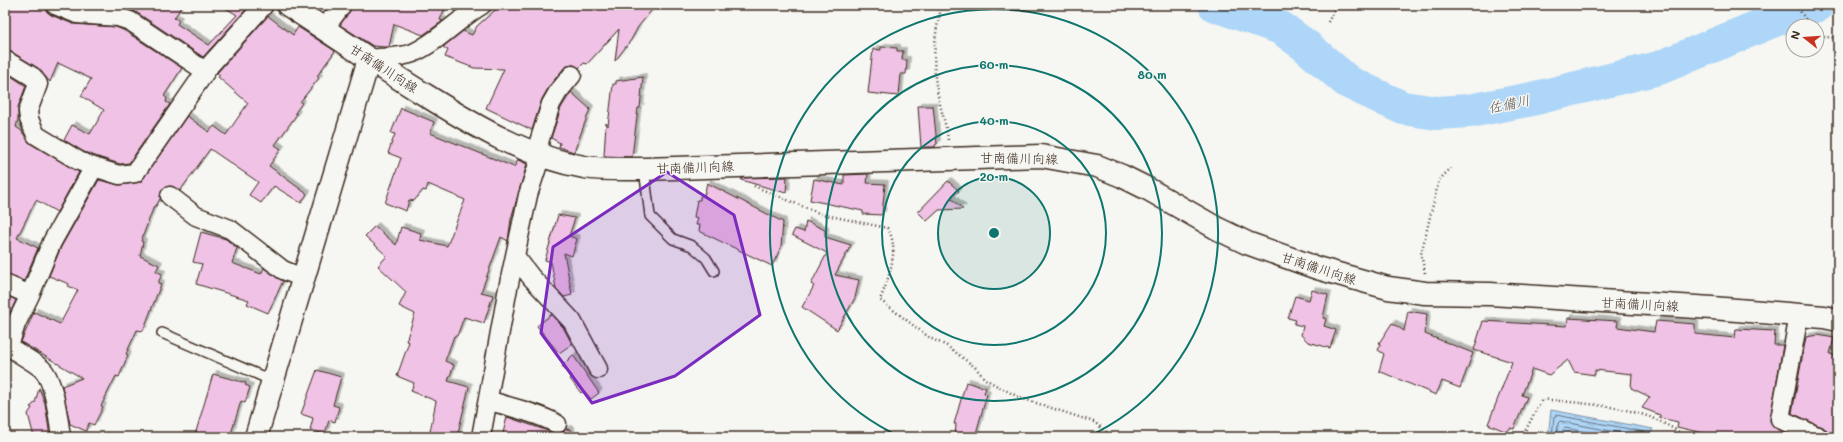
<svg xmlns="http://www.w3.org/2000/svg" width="1843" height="442" font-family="Mali,'Klee One',sans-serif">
<defs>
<pattern id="water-ripples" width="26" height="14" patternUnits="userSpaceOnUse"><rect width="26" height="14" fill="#add6f8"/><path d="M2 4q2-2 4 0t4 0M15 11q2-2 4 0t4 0" fill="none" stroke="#96b8d4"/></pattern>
<filter id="shadow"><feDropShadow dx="3.5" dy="-3.5" stdDeviation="0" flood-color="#0004"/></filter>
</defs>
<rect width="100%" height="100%" fill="#f6f6f2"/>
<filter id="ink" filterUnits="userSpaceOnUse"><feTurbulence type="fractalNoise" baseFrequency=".025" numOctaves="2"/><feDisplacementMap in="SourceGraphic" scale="8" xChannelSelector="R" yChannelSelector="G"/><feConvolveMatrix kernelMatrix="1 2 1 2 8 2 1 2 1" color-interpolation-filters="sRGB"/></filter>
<g filter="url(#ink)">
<path fill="url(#water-ripples)" stroke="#7f91a1" d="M1551 410 1653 429 1649 437H1548Z"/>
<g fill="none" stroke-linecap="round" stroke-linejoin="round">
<path stroke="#696f75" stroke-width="1" d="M1552 437 1554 417 1556 415 1645 432 1646 437
M1557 437 1558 423 1560 421 1641 437
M1563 437V430L1565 428 1612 437"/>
<path stroke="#add6f8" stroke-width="34" d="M1215 5 1281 28 1306 46 1348 82 1403 108 1437 113 1469 111 1532 99 1659 68 1789 14 1817 5"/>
</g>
<path fill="#f0c2e6" stroke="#3b2a1e" filter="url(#shadow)" d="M5 5H45L46 11 51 15 73 24 116 27 125 31 182 68 164 96 167 98 166 102 170 104 129 163 120 164 98 157 84 152 64 140 72 125 90 134 104 110 81 96 91 79 58 63 50 82 38 68 10 51 5 50Z
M98 5H183L174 18 179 20 177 24 209 45 237 15 221 5H250L203 57 136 12 119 7Z
M352 5H446L440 20 443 21 423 35 394 24 389 47H384L373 46 340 25 350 11Z
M501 5H656L638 27 631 40 615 61 619 29 587 64 584 63 579 68 574 65H569L564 68 550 85 542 99 532 130 486 108 504 69 474 68 445 57 448 50 444 48V46L463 31 472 35 477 26Z
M268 16 293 35 298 27 335 51 317 76 319 78 300 102 302 103 295 113 297 114 275 145 281 149 269 166 307 194 301 203 274 186 261 203 249 195 258 182 210 149 180 191 171 186 162 189 160 199 156 206H154L141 241 143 242 140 256 159 265 156 271 162 274 158 283 161 284 143 331 137 330 126 354 128 355 119 377 116 376 101 406 103 407 94 425 89 423 86 431 70 424 62 386 82 378 21 342 34 312 60 324 78 290 68 286 69 284 49 276 61 247 99 180 120 185 141 182 187 116 209 132 214 126 226 135 248 103 218 77 220 75 217 73Z
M881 47 897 48V51H903L902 60H907L906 74H901L899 96 868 93 873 49 881 50Z
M5 72 26 86 18 107V119L16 127 22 131V132L31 144 79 172 57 212 36 200 17 238 38 248 24 281 5 274Z
M643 77 640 108H638L632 157 604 156 606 123 608 126 613 84H616V81Z
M571 92 590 109 574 152 559 147 560 143 551 138 561 108Z
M918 106H933L937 144 935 145V147H921Z
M401 108 434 122 430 133 514 167 518 160 527 164 511 219 508 241 501 237 481 292 493 295 484 323 464 317 457 336H454L445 361 454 365 448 381 469 387 457 437H429L436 401 411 391 414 383 397 376 409 342 406 341 415 314 399 306 406 292 378 266 387 256 365 236 375 226 396 245 401 227 421 233 420 240 447 246 465 200 428 184 426 191 423 190 414 201 409 200 406 211 385 203 401 158 388 153 395 134 391 133Z
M868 174 867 183 885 184 882 215 863 214V211L810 200 814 179 844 185V175Z
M787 177 786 193 741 180 742 178Z
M948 181 959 191 951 198 963 209 939 210 927 221 918 212Z
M707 183 783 222 781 247 772 266 699 231 700 225H696L698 218 694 217 697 200H700V196H704Z
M558 215 575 218 569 236 577 239 572 256 564 253 572 295 564 297 556 288 551 262 545 260Z
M806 221 825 230V237L851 245 835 275 859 280 855 298 837 330 802 307 814 286 811 284 827 253 792 235 795 229 804 232Z
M201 232 226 239 237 248 232 263 261 274 264 268 283 281 268 313 247 304 249 300 196 284 202 264 193 262Z
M1312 290 1328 295 1323 318 1326 319 1324 326 1336 330 1330 348 1308 342 1301 335 1303 326 1294 324 1296 320 1288 318 1295 296 1309 300Z
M5 295 16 300 5 324Z
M1408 311 1427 314 1425 334 1473 353 1460 388 1442 381 1436 395 1379 371 1384 354 1378 350 1381 344 1379 343 1392 323 1404 331Z
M551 315 563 327 572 344 559 353 537 326Z
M1568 318 1618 321 1617 327 1654 332 1656 321 1695 324V334L1735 338 1736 329 1775 331 1774 345H1783L1770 421 1775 428 1794 437H1720L1677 427 1678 422 1660 418V415L1642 408 1650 397 1631 388 1632 374 1595 370V375L1574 372 1568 360 1549 375 1532 369 1522 395 1527 397 1514 429 1510 428 1507 432 1488 424 1512 362 1474 350 1483 321 1567 326Z
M1818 335 1834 338 1830 354 1834 355V358L1838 360V437H1829L1828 431 1824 428 1792 413 1806 337Z
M573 355 599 393 591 399 584 391 581 393 570 379 572 377 562 366Z
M317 370 341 377 333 405 339 407 335 422 329 420 325 434 310 430 313 418 301 414Z
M213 374 246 383 245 385 250 387 245 403 241 401 230 437H204L195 435Z
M966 382 986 388 984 393 987 394 975 437H955L956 424H954Z
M39 388 45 403 50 437H34L28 414 32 408 30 407 35 403Z
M507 417 557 434 562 433 566 429 571 430V437H502Z"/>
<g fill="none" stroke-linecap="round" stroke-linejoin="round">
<defs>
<path id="service" d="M644 169 650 216 673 239 692 246 706 258 714 271
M162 333 273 381"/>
<path id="minor" d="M55 5 77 14 118 17 130 21 205 71
M324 29 342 5
M369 59C383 57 401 58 413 53 438 42 458 19 482 5
M5 60 33 77 38 84 28 111 29 119 36 135 79 161 94 167 119 175 135 173 210 65 264 5
M170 196 196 216 230 229 283 270 303 278
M515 256 531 277 572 321 598 369
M5 284 30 295
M1799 315 1780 419 1819 437
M488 400C511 408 536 412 557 424
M61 437C59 421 54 380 42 369 32 360 19 355 9 346L16 324 30 295 52 242 94 167
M481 437 507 293 528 195 541 155 539 142 551 104 558 92 572 75"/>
<path id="tertiary" d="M256 437 369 59"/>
<path id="secondary" d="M288 5C334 35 380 67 427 96 475 126 527 157 584 167 604 170 624 169 644 169L1041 156 1097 166 1122 176 1148 189 1218 229 1247 243 1317 268 1388 288 1425 293 1490 294 1712 308 1824 317 1838 320"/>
</defs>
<use href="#service" stroke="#3b2a1e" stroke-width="12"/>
<use href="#minor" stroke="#3b2a1e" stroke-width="21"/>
<use href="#tertiary" stroke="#3b2a1e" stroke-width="25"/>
<use href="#secondary" stroke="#3b2a1e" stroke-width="25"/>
<path stroke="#3b2a1e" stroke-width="2.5" stroke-dasharray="1 3" stroke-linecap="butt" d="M942 5C934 33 932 63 937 91 940 108 946 123 948 140
M1796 5 1810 26
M1328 22 1337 5
M1817 32 1826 37 1838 38
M754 186 821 214 887 228C901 247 888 280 880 300L930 338 947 346 975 367 985 379 1001 388 1021 398 1094 422 1113 437
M1425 273 1421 254 1439 180 1451 168
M1522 437 1542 399C1574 403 1622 405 1652 418 1666 423 1677 432 1691 437"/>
<use href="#service" stroke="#f6f6f2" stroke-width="9"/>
<use href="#minor" stroke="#f6f6f2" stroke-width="18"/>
<use href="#tertiary" stroke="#f6f6f2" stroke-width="22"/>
<use href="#secondary" stroke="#f6f6f2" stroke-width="22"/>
</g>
</g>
<path fill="#7b2cbf" fill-opacity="0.2" stroke="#7b2cbf" stroke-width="3" stroke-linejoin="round" d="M667 172 734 215 760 315 675 376 592 403 541 333 553 247Z"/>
<circle cx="994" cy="233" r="56" fill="#0f766e" fill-opacity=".12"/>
<g fill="none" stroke="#0f766e" stroke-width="2">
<circle cx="994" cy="233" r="56"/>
<circle cx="994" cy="233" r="112"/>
<circle cx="994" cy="233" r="168"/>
<path d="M901 437A224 224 0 1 1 1087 437"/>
</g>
<g text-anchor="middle" stroke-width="3" stroke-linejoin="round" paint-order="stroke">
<g font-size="13" fill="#3b2a1e" stroke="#f6f6f2">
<text transform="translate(384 68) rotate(33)" y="5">甘南備川向線</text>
<text transform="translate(1019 158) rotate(1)" y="5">甘南備川向線</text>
<text transform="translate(695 167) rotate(-2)" y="5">甘南備川向線</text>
<text transform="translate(1319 268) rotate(18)" y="5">甘南備川向線</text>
<text transform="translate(1640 304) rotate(3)" y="5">甘南備川向線</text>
</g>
<g font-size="14" font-style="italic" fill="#585554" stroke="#f6f6f2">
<text transform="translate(1509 104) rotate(-11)" y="5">佐備川</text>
</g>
</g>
<circle cx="994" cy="233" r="6" fill="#0f766e" stroke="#f6f6f2" stroke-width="2"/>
<g font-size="12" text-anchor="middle" font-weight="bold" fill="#0f766e" stroke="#f6f6f2" stroke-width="3" stroke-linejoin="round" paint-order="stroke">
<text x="994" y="69">60 m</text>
<text x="1152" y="79">80 m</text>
<text x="994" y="125">40 m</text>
<text x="994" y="181">20 m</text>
</g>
<rect width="1843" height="442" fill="none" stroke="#f6f6f2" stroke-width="20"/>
<rect x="10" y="10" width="1823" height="422" fill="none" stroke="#3b2a1e" stroke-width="1.5" filter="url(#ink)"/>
<g transform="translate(1805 38) rotate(287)"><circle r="19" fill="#f6f6f2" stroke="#aba49d"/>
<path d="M0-3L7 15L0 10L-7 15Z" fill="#c8321e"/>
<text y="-6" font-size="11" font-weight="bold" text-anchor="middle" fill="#3b2a1e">N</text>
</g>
</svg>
